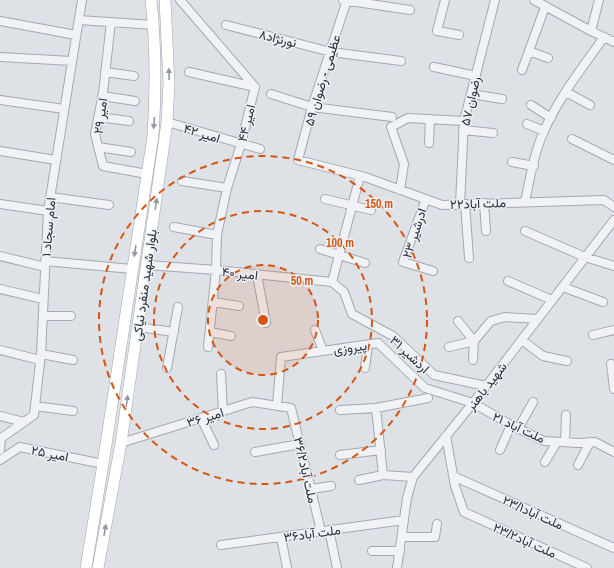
<svg xmlns="http://www.w3.org/2000/svg" width="614" height="568" font-family="'Archivo Narrow',Vazirmatn,sans-serif">
<rect width="100%" height="100%" fill="#dee1e6"/>
<g fill="none" stroke-linecap="round" stroke-linejoin="round">
<defs>
<path id="minor" d="M180 0 255 87
M343 0 410 10
M347 0 312 107 298 160 365 177 442 205 604 200 614 207
M445 0 437 31 459 35
M534 0 591 31 614 42
M79 20 154 25
M0 21 76 35
M111 22 103 93 95 134 103 166 147 174
M226 25 331 52 401 61
M591 31 599 0
M529 51 548 58
M0 57 72 61
M434 67 476 76
M522 70 545 7
M105 72 134 76
M189 72 255 87
M566 92 590 105
M271 94 312 107 392 117
M471 94 502 99
M102 96 135 101
M0 100 64 109
M531 105 551 118
M98 117 129 121
M167 122 260 149
M527 124 544 131
M463 130 493 133
M572 139 614 160
M429 143 430 119
M98 147 131 152
M0 151 56 160
M512 162 534 166
M182 181 227 188
M400 190 404 164 391 127 408 118 464 121
M50 197 109 205
M325 199 371 210
M426 199 403 262 433 271
M525 202C530 178 534 153 544 131 559 97 583 67 604 37
M484 203 486 231
M0 204 48 211
M460 204 464 121 495 0
M465 204 469 258
M174 227 217 235
M525 231 585 257 614 266
M320 249 365 263
M0 256 45 267
M45 261 132 269
M147 265 216 270 332 282
M257 275 266 323
M508 281 552 300
M332 282 344 292 352 314 393 336 434 375 486 386
M332 282 360 176
M563 287 603 302
M0 289 43 299
M213 302 239 306
M43 316H71
M458 321 474 341 473 360
M138 327 174 332
M315 330 323 351
M210 332 231 336
M593 335 614 330
M522 340 543 356 567 361
M208 347 216 270 217 235 227 188 241 144 255 87
M449 347 474 341 491 321 505 317 538 319
M0 350 40 360
M41 354 73 360
M611 364 614 389
M167 368 178 307
M365 368 368 345
M221 374 223 411
M35 406 73 411
M277 406 281 357 378 343 425 388 473 403 511 425 544 441 578 443 595 442 614 452
M376 408 383 475
M340 410 376 408 428 398
M0 416 24 422
M201 418 214 445
M518 429 533 402
M446 436 455 486 464 512 587 568
M0 439 34 415 41 354 48 211 82 0
M565 442 566 415
M121 443 252 402 291 408 321 531
M0 450 1 438
M500 450 511 425
M255 452 300 444
M340 455 381 450
M0 460 20 447 103 464
M545 462 557 442
M578 465 590 442
M453 476 614 548
M359 480 383 475 413 477
M311 489 331 486
M329 530 337 568
M281 537 287 568
M402 537H435L437 524
M221 545 404 520
M372 551H400
M397 568 407 498 413 477 473 403 614 220"/>
<path id="major" d="M86 568 103 464 153 136C156 90 156 45 151 0
M98 568 121 443 167 122 169 83 165 0"/>
</defs>
<use href="#minor" stroke="#a4a8b0" stroke-width="10"/>
<use href="#major" stroke="#9ea5b1" stroke-width="12"/>
<use href="#minor" stroke="#f0f2f5" stroke-width="8"/>
<use href="#major" stroke="#fff" stroke-width="11"/>
</g>
<defs><path id="oneway-solid" d="M-6-.8H1V-3.2L6.5 0L1 3.2V.8H-6Z"/></defs>
<g fill="#94979e">
<use href="#oneway-solid" transform="translate(169 74) rotate(-92)"/>
<use href="#oneway-solid" transform="translate(154 123) rotate(94)"/>
<use href="#oneway-solid" transform="translate(156 204) rotate(-81)"/>
<use href="#oneway-solid" transform="translate(135 251) rotate(99)"/>
<use href="#oneway-solid" transform="translate(127 401) rotate(-82)"/>
<use href="#oneway-solid" transform="translate(105 530) rotate(-80)"/>
</g>
<circle cx="263" cy="320" r="55" fill="#d55511" fill-opacity=".12"/>
<g fill="none" stroke="#d55511" stroke-width="2" stroke-dasharray="7 5">
<circle cx="263" cy="320" r="55"/>
<circle cx="263" cy="320" r="109"/>
<circle cx="263" cy="320" r="164"/>
</g>
<g text-anchor="middle" stroke-width="3" stroke-linejoin="round" paint-order="stroke">
<g font-size="13" fill="#282f3c" stroke="#edf0f4">
<text transform="translate(278 38) rotate(14)" y="5">نورنژاد۸</text>
<text transform="translate(322 80) rotate(-73)" y="5">عظیمی - رضوان ۵۹</text>
<text transform="translate(470 101) rotate(-77)" y="5">رضوان ۵۷</text>
<text transform="translate(100 116) rotate(-82)" y="5">امیر ۲۹</text>
<text transform="translate(246 123) rotate(-76)" y="5">امیر ۴۴</text>
<text transform="translate(202 133) rotate(17)" y="5">امیر ۴۲</text>
<text transform="translate(478 203) rotate(-2)" y="5">ملت آباد۲۲</text>
<text transform="translate(48 227) rotate(-85)" y="5">امام سجاد ۱</text>
<text transform="translate(414 233) rotate(-72)" y="5">ادرشیر ۲۳</text>
<text transform="translate(240 273) rotate(6)" y="5">امیر ۴۰</text>
<text transform="translate(144 285) rotate(-82)" y="5">بلوار شهید منفرد نیاکی</text>
<text transform="translate(350 347) rotate(-8)" y="5">پیروزی</text>
<text transform="translate(410 354) rotate(43)" y="5">اردشیر ۳۱</text>
<text transform="translate(486 386) rotate(-52)" y="5">شهید باهنر</text>
<text transform="translate(205 417) rotate(-17)" y="5">امیر ۳۶</text>
<text transform="translate(519 427) rotate(25)" y="5">ملت آباد ۲۱</text>
<text transform="translate(50 453) rotate(11)" y="5">امیر ۲۵</text>
<text transform="translate(306 470) rotate(77)" y="5">ملت آباد۳۶/۲</text>
<text transform="translate(533 512) rotate(24)" y="5">ملت آباد۲۳/۱</text>
<text transform="translate(312 533) rotate(-8)" y="5">ملت آباد۳۶</text>
<text transform="translate(525 540) rotate(24)" y="5">ملت آباد۲۳/۲</text>
</g>
</g>
<circle cx="263" cy="320" r="6" fill="#d55511" stroke="#edf0f4" stroke-width="2"/>
<g font-size="12" text-anchor="middle" font-weight="bold" fill="#d55511" stroke="#edf0f4" stroke-width="3" stroke-linejoin="round" paint-order="stroke">
<text x="379" y="208">150 m</text>
<text x="340" y="247">100 m</text>
<text x="302" y="285">50 m</text>
</g>
</svg>
